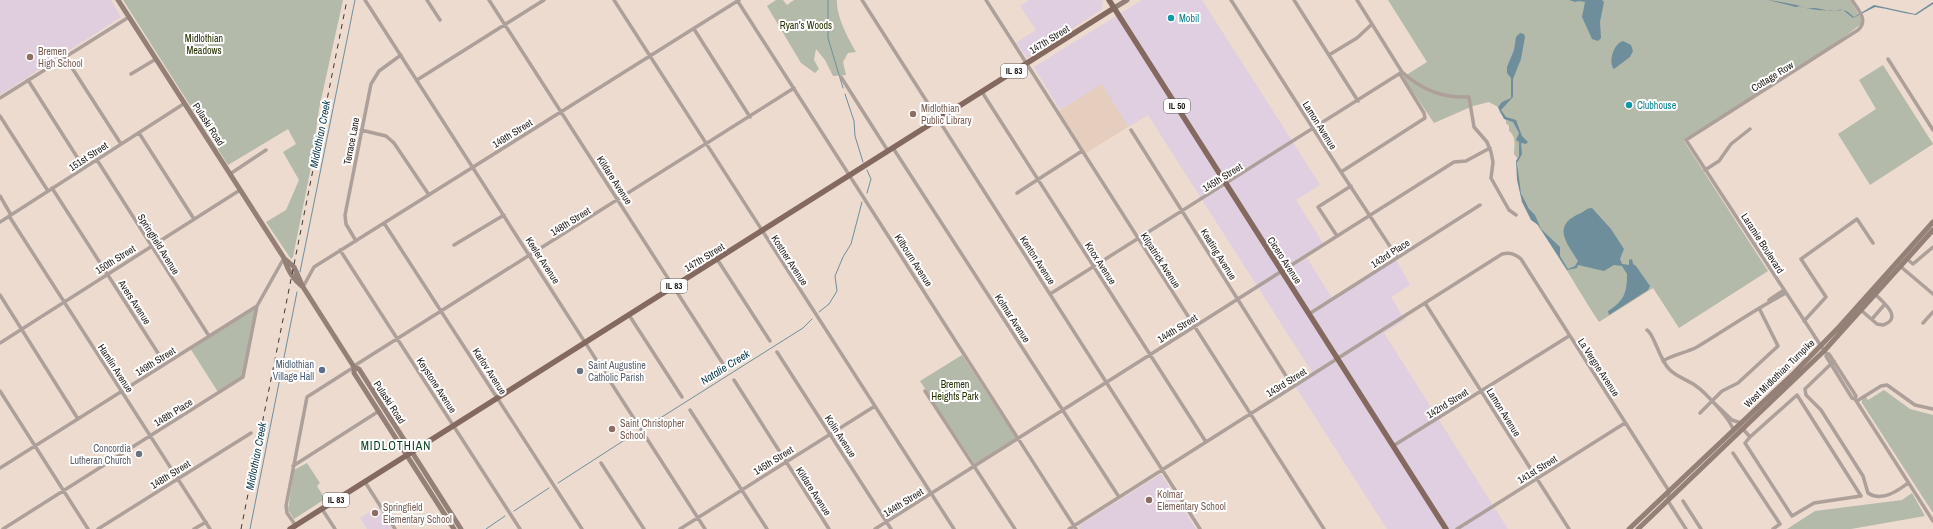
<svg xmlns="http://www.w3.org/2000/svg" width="1933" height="529" font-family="'Archivo Narrow',sans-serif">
<rect width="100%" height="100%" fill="#ecdbce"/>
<path fill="#dfcfe0" d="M1029 0H1102L1103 2 1101 10 1027 58 1016 43 1036 30 1020 6Z
M1142 0H1202L1296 147 1320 185 1296 200 1323 243 1305 255 1332 298 1395 258 1410 285 1391 297 1405 320 1384 333 1508 529H1387L1294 384 1312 372 1148 115 1128 127 1101 85 1060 110 1034 67Z"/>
<path fill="#e5cebd" d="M1102 84 1128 127 1086 153 1059 111Z"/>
<path fill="#e0cedf" d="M0 0H111L121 17 0 95Z
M1161 474 1196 529H1080L1078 526Z
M378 507 392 529H367L360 518Z"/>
<path fill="#b4baa9" d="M123 0H343L319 109 311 167 293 257 291 259 266 222 286 210 299 180 283 152 296 144 288 129 228 165Z
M776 0H783L787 5 794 0H837C836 16 848 38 856 52L848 53 843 62 846 75 833 76 825 60 816 49 814 60 819 69 815 73 801 63 767 6Z
M1388 0H1850L1861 18V24L1826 51 1684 141 1768 271 1679 328 1653 288 1599 322C1585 301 1572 278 1559 258 1540 226 1513 199 1518 159L1514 154C1514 146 1517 137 1509 131V126L1506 123V119L1500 113 1498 107 1489 102 1473 106 1434 123 1403 77 1427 62Z
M1883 65 1933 144 1870 185 1838 134 1876 109 1859 80Z
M257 306 243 377 218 392 190 348Z
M962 355 1016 438 975 464 920 381Z
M1884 390 1910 409 1933 415V513L1862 403V400L1866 397 1868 400Z
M307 463 320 483 317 486 325 499 294 519 288 510 294 470Z
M1912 493 1925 516 1851 529H1787L1815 511 1902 500Z"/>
<path fill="#6f8e9c" d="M1569 0H1602L1604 2 1600 22 1601 38 1598 41 1592 39 1582 17 1585 2 1579 1 1575 2Z
M1768 0C1776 1 1802 5 1808 9 1817 6 1822 10 1830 11 1834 11 1839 9 1843 10 1848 11 1850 14 1854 17L1874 5 1915 14 1933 2V4L1916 15C1902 13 1889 9 1875 7L1853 18 1843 10C1833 11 1809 11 1801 6L1796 7Z
M1520 33 1524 34 1525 37 1521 59 1513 79V97L1501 110 1506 117 1516 120 1522 136 1528 142 1526 144 1521 143 1522 154 1517 163 1521 193 1529 209 1535 215 1541 229 1560 247V256L1568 269 1575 266 1578 261C1565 241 1552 225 1581 213 1585 211 1587 208 1592 208L1611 229 1624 249 1620 259 1622 264 1629 265V260L1632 259 1633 264 1636 266 1650 286 1648 290 1609 315 1608 311C1624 301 1627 293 1627 274L1622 266 1614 265 1604 271 1578 265 1577 268 1567 270 1538 225 1531 220 1522 202 1517 180 1516 161 1519 156V142L1516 140 1519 133 1513 122 1504 119 1498 107 1502 102 1511 98V78L1507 73V67L1514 50 1516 37Z
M1623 41 1631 45 1633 51 1630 57 1614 69C1608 64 1613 43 1623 41Z"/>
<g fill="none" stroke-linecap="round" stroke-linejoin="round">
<path stroke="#6f8e9c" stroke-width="1" d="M828 0V38L843 88
M845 94 854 121 855 136 863 162
M867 193 871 179 867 170
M300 272 355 0
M819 312 829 304 837 291 835 276 843 257 851 244 862 202
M646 427 803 328 812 319
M558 483 637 432
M514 511 549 488
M250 529 297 292
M486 529 505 516"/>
<path stroke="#ad9f99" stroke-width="3.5" d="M365 0 705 529
M427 0 440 20
M489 0 727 370
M614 0 954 529
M737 0 1076 529
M862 0 1200 529
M986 0 1324 529
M1231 0 1339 169 1397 257
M1294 0 1358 101
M1357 0 1402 72C1422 90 1442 98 1469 97L1474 127 1487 142 1491 152 1493 162 1491 178 1509 210 1516 215
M1852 0C1858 10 1869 20 1858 30L1686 140 1821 346 1827 354H1829L1856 396 1855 399
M694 29 750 117
M1329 55 1357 38 1372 24
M65 57 121 144
M1888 59 1933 130
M131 74 156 59
M841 77 888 151
M28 80 84 168
M417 80 544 0
M982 92 1206 442
M0 98 129 17
M0 116 48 191
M361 130 386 136 394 143 429 195
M1131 130 1293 387
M139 133 194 219
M893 148 1119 497
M97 160 209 336
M1705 170 1719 161 1731 144 1750 129
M1341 172 1425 118 1424 113 1400 74
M230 174 266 150
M52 188 165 364
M1017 193 1082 151
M0 196 11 215
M9 216 210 529
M0 222 185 103
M384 223 582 529
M1337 236 1318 207 1351 186
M356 241 346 224 345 215 371 84 379 71 401 55
M454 245 504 215
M340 250 520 529
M717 259 770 341
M1907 259 1913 264 1933 247
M1900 266 1933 294
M303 287 314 267 739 0
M1050 294 1402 72
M0 295 78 419
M1769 300 1784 290
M1425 303 1569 529
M1862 311 1877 324 1883 325C1903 318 1884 303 1876 295
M1309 314 1480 205
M629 315 682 397
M1872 319 1885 304
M1804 321 1826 297 1801 259 1857 219 1873 243
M1923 323 1933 312
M1647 330C1655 335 1659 360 1670 370 1677 377 1688 380 1696 386 1705 392 1732 421 1733 430
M0 343 240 190
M777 352 891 529
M1827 354 1826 356 1852 398 1855 399 1933 521
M1663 361C1674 354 1686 353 1697 347 1727 329 1755 309 1786 293
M1834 361 1805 389 1806 395 1821 410 1863 476 1868 493C1881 502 1898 491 1908 483
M354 366 794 88
M734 380 829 529
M0 391 88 529
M925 391 1015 529
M1712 401 1732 420 1741 423
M1857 401 1881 386 1887 385 1915 405 1933 409
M690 410 767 529
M1700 413 1722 391 1738 383 1778 346 1759 308
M1743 429 1750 437 1745 443 1792 516 1814 503 1861 496 1797 395 1750 437
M1393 446 1569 336
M1733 453 1780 524 1773 529
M601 463 644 529
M293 466 379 411
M0 468 257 306
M365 482 395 529
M1683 501 1701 529
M322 509 335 529
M296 526 287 513 286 506 307 397 354 367
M3 529 243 377 257 306 284 258
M98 529 251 433
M194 529 206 522
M680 529 875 406
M875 529 1454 162 1466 161 1490 148
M1069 529 1502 254C1510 252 1515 254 1521 259L1669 491 1668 501 1686 529
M1457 529 1625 423"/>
<path stroke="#958078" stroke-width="5" d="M118 0 284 258C288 271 293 279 303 287L354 367 359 369 461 529
M1114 8 1127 0
M285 259 294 267 303 287
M354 367V373L454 529
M1629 529 1795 372 1839 327 1933 222
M1638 529 1824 351 1933 230"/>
<path stroke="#836960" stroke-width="5.5" d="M1109 0 1446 529
M290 529 1114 8"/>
<path stroke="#403832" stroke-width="1" stroke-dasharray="5 5" stroke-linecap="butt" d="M241 529 347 0"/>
</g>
<g fill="#0f9aa8" stroke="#fff" stroke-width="1.5">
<circle cx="1171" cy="18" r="4"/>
<circle cx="1629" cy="105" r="4"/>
</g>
<g fill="#8d6e63" stroke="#fff" stroke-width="1.5">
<circle cx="30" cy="57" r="4"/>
<circle cx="913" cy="114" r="4"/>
<circle cx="612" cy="429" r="4"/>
<circle cx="1149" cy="500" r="4"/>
<circle cx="375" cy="513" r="4"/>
</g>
<circle fill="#5c6f8a" stroke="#fff" stroke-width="1.5" cx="322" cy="370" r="4"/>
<g fill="#6b7280" stroke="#fff" stroke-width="1.5">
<circle cx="580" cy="371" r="4"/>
<circle cx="139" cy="454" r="4"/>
</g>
<g text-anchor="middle" stroke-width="4" stroke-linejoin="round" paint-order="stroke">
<g fill="#fff" stroke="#635f5c" stroke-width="1">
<rect x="1001" y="64" width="26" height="14" rx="3"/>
<rect x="1164" y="99" width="26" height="14" rx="3"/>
<rect x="661" y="279" width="26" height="14" rx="3"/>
<rect x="323" y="493" width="26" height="14" rx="3"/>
</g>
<g font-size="9" font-weight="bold" fill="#201a16">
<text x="1014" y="74">IL 83</text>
<text x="1177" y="109">IL 50</text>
<text x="674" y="289">IL 83</text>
<text x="336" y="503">IL 83</text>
</g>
<g font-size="10" fill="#0d838f" stroke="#fff" text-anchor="start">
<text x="1179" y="22">Mobil</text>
<text x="1637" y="109">Clubhouse</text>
</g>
<g font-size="10" fill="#253100" stroke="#fff">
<text x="806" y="29">Ryan's Woods</text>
<text x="204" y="42">Midlothian<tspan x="204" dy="12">Meadows</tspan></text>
<text x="955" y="388">Bremen<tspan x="955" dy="12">Heights Park</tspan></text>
</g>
<g font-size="10" fill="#201a16" stroke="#fff">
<text transform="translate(1049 39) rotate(-32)" y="4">147th Street</text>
<text transform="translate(1772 76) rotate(-32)" y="4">Cottage Row</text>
<text transform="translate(209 124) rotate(57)" y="4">Pulaski Road</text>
<text transform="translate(1320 125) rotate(58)" y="4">Lamon Avenue</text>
<text transform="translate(512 133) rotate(-32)" y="4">149th Street</text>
<text transform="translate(351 141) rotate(-79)" y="4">Terrace Lane</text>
<text transform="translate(88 156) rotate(-33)" y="4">151st Street</text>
<text transform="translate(1222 177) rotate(-32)" y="4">145th Street</text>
<text transform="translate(615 180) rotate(57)" y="4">Kildare Avenue</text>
<text transform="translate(570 221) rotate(-32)" y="4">148th Street</text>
<text transform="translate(1763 243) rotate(57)" y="4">Laramie Boulevard</text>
<text transform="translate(159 244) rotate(58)" y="4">Springfield Avenue</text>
<text transform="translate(1390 253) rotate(-33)" y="4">143rd Place</text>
<text transform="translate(1219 254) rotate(58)" y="4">Keating Avenue</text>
<text transform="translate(704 257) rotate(-32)" y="4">147th Street</text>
<text transform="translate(115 259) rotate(-32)" y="4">150th Street</text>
<text transform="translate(543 260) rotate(57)" y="4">Keeler Avenue</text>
<text transform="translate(790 260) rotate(57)" y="4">Kostner Avenue</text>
<text transform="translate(914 260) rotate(57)" y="4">Kilbourn Avenue</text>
<text transform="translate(1038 260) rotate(57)" y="4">Kenton Avenue</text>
<text transform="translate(1161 260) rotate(57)" y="4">Kilpatrick Avenue</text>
<text transform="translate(1285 260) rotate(57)" y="4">Cicero Avenue</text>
<text transform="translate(1101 263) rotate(57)" y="4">Knox Avenue</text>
<text transform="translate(135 302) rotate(57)" y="4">Avers Avenue</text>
<text transform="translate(1013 318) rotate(57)" y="4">Kolmar Avenue</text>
<text transform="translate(1177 328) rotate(-32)" y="4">144th Street</text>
<text transform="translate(155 361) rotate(-32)" y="4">149th Street</text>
<text transform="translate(1599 367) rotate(57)" y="4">La Vergne Avenue</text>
<text transform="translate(116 368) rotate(57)" y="4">Hamlin Avenue</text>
<text transform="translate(490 371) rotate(57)" y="4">Karlov Avenue</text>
<text transform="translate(1779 373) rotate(-44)" y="4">West Midlothian Turnpike</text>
<text transform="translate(1286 382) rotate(-32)" y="4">143rd Street</text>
<text transform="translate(437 385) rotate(57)" y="4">Keystone Avenue</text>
<text transform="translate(390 402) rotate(57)" y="4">Pulaski Road</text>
<text transform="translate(1447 403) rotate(-32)" y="4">142nd Street</text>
<text transform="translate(173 412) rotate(-32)" y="4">148th Place</text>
<text transform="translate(1504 412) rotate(58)" y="4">Lamon Avenue</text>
<text transform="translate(841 436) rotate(57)" y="4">Kolin Avenue</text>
<text transform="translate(773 460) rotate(-32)" y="4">145th Street</text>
<text transform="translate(1537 469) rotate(-32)" y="4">141st Street</text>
<text transform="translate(170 474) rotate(-32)" y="4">148th Street</text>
<text transform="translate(814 491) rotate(57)" y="4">Kildare Avenue</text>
<text transform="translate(903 502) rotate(-32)" y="4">144th Street</text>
</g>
<g font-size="10" fill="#785e54" stroke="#fff" text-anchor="start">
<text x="38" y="55">Bremen<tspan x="38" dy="12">High School</tspan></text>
<text x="921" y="112">Midlothian<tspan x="921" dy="12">Public Library</tspan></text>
<text x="620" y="427">Saint Christopher<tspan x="620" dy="12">School</tspan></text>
<text x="1157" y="498">Kolmar<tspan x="1157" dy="12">Elementary School</tspan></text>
<text x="383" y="511">Springfield<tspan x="383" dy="12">Elementary School</tspan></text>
</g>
<g font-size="10" fill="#4e5e75" stroke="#fff" text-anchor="end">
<text x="314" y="368">Midlothian<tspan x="314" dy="12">Village Hall</tspan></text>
</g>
<g font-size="10" fill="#5b616d" stroke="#fff" text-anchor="start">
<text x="588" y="369">Saint Augustine<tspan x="588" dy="12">Catholic Parish</tspan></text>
<text x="131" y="452" text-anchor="end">Concordia<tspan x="131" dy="12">Lutheran Church</tspan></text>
</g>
<g font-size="11" font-style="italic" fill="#083849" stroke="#fff">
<text transform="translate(320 134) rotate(-79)" y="4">Midlothian Creek</text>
<text transform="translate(725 367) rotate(-32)" y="4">Natalie Creek</text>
<text transform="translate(256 456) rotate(-79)" y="4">Midlothian Creek</text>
</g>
<g font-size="12" letter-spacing="1" fill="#063e1d" stroke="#fff">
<text x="396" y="450">MIDLOTHIAN</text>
</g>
</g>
</svg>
